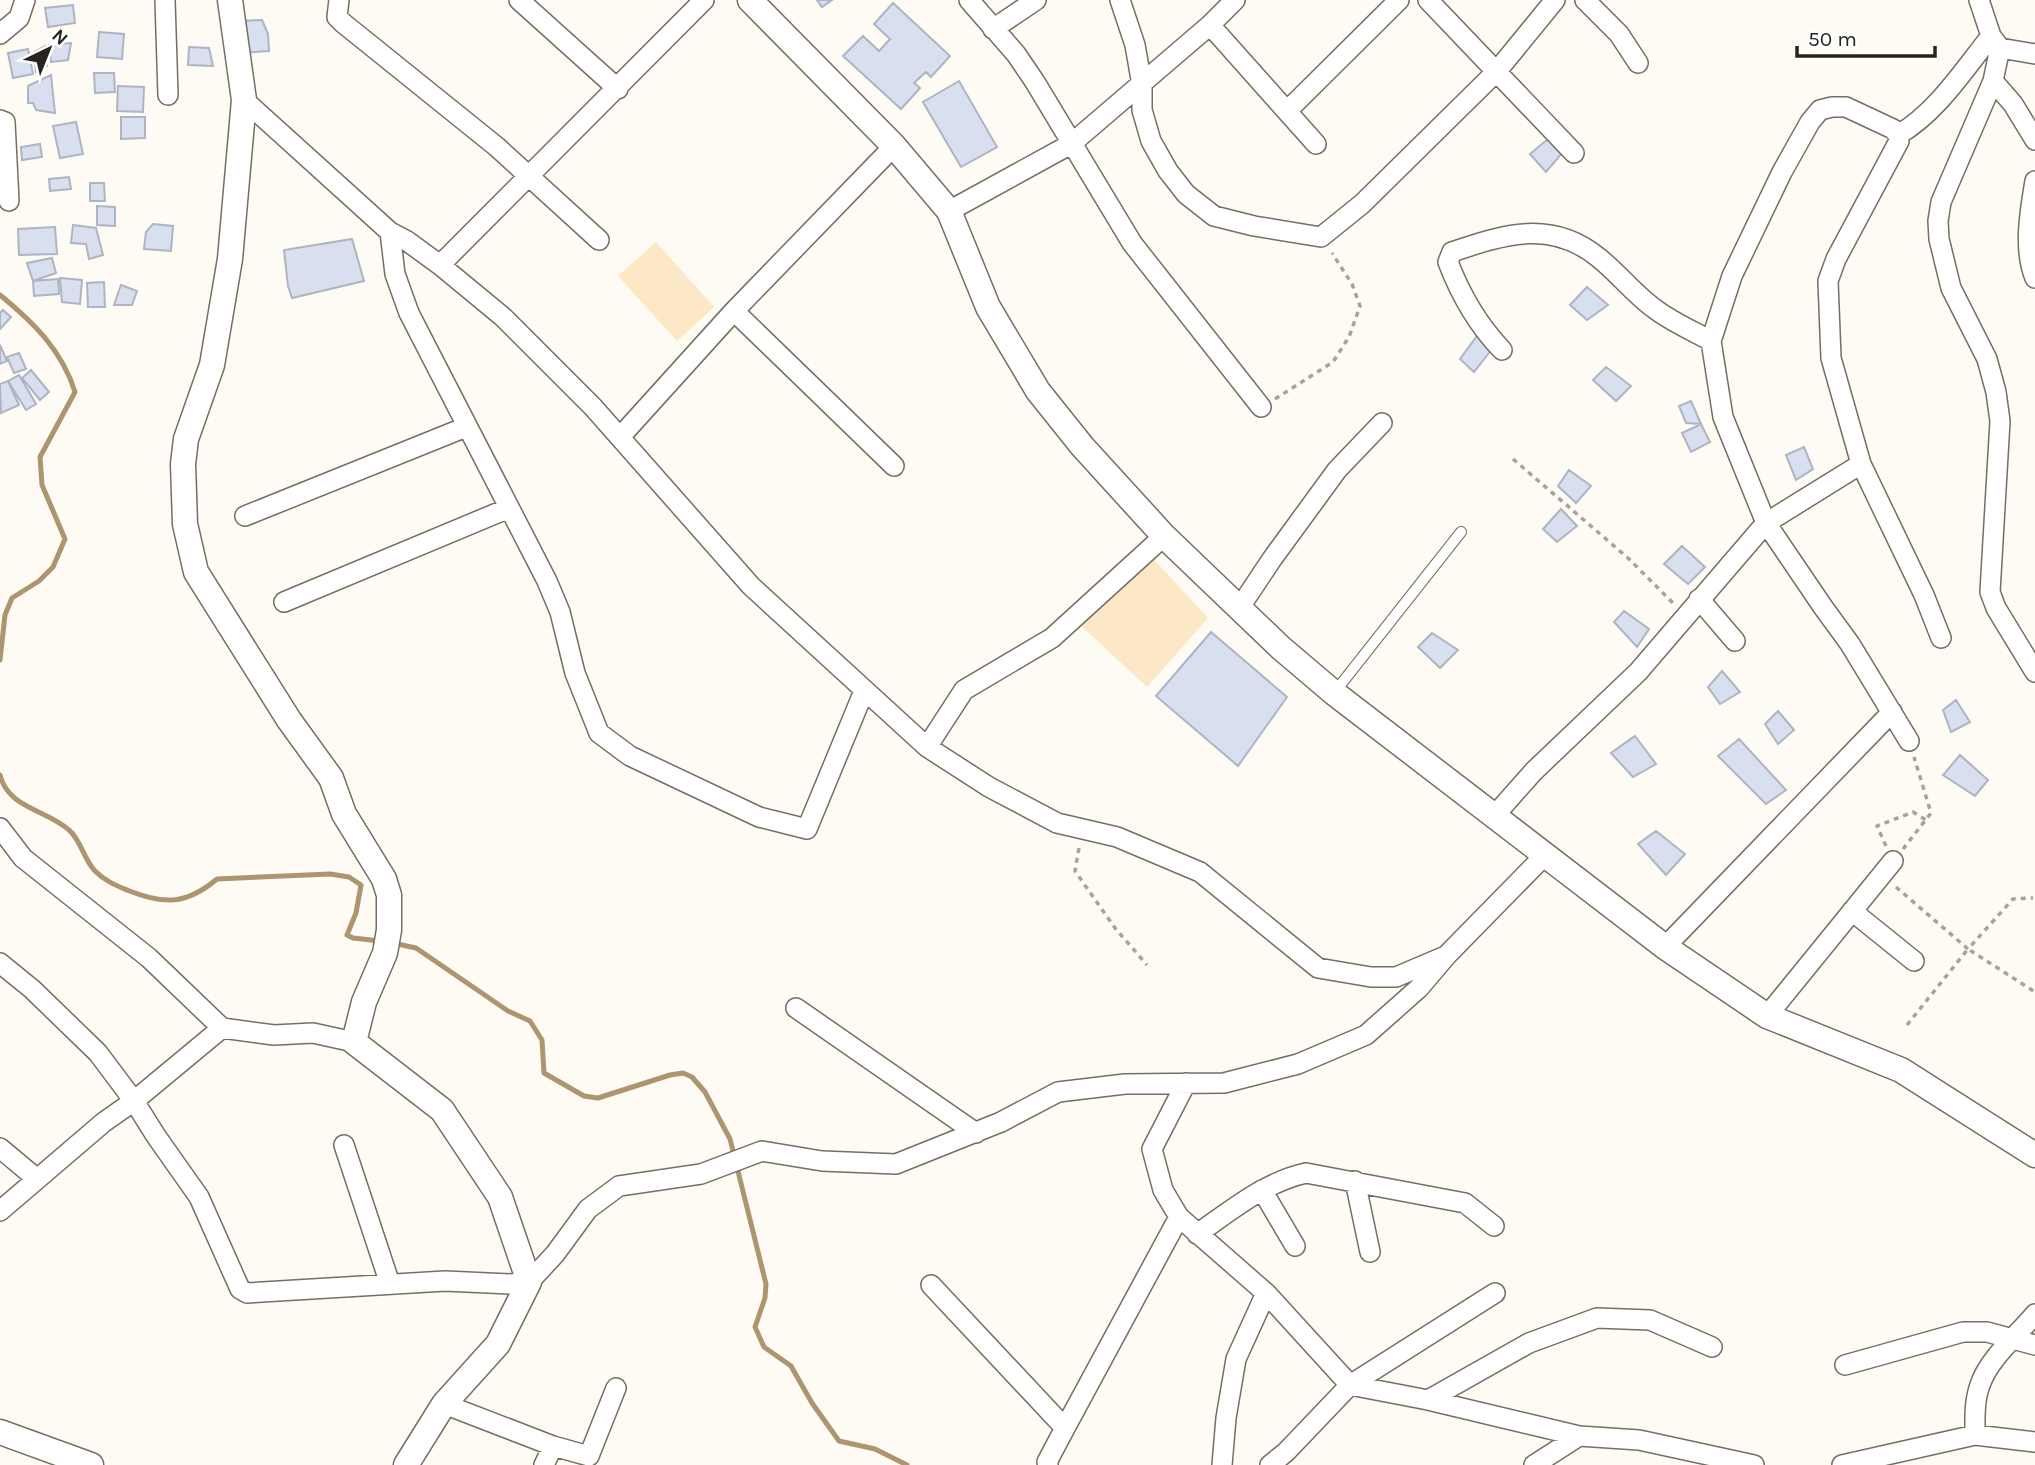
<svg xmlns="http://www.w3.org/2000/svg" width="2035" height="1465" font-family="Karla,sans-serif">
<rect width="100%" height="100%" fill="#fefaf4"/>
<path fill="#fce8c7" d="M656 242 714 307 677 341 618 276Z
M1149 554 1208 618 1147 687 1076 621Z"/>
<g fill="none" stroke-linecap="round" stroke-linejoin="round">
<path stroke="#ac956f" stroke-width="5" d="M0 295C33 322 62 350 75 392L40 457 42 485 65 539 53 567 39 581 12 598 5 615 0 660
M0 775C8 808 47 810 69 830 81 840 84 860 95 871 105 881 115 885 127 890 164 905 186 905 217 879L330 874 349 877 361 885 356 913 347 935 353 938 380 941
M393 943 416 948 508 1011 530 1021 542 1040 544 1073 584 1096 598 1098 670 1075 683 1073 692 1077 705 1092 730 1139 766 1284 765 1298 755 1327 764 1347 791 1366 812 1403 839 1441 875 1449 907 1465"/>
</g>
<path fill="#d8dfee" stroke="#adb4c2" stroke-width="2" d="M817 0H832L822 7Z
M893 3 950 56 931 77 926 72 914 83 920 88 901 109 843 56 863 36 879 51 890 39 874 24Z
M73 5 75 23 48 27 45 8Z
M262 20 268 34 269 51 241 53 239 21Z
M99 32 124 34 122 59 97 57Z
M71 43 68 60 51 62 49 45Z
M45 46 47 66 36 72 34 52Z
M189 47 209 48 213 66 188 65Z
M28 49 33 74 13 78 8 53Z
M94 73H114L115 92 95 93Z
M51 75 55 113 36 110 33 103H28V86Z
M959 81 997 147 961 167 923 102Z
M118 86 144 87 143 112 117 111Z
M121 117H145V138L121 139Z
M76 122 83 154 60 158 53 126Z
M1549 138 1563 152 1546 172 1530 154Z
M40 144 42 157 22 160 21 147Z
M69 177 71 189 50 191 49 179Z
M90 183H104L105 201H90Z
M97 206 115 207V226L97 225Z
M153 224 173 226 171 251 144 249 146 232Z
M73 225 96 228 103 255 89 259 86 244 71 243Z
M55 227 57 254 19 255 18 229Z
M352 239 364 281 292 298 288 286 284 250Z
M52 258 56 273 33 281 27 263Z
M60 278 82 280 80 304 62 302Z
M58 279 59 294 34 296 33 281Z
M104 282 105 307H88L87 283Z
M121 285 137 291 132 305H114Z
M1587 287 1608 305 1587 320 1570 305Z
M3 310 11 317 0 329V313Z
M1477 336 1492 349 1474 372 1460 359Z
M0 345 7 361 0 364Z
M19 353 26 369 14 373 7 357Z
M1606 367 1631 386 1616 401 1593 380Z
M31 370 49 392 40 400 22 378Z
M19 375 36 404 26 410 8 381Z
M8 381 19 405 1 413 0 384Z
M1691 401 1701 424 1686 423 1679 406Z
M1701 424 1710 442 1691 452 1682 433Z
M1804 447 1813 469 1796 480 1786 455Z
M1569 470 1591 486 1576 503 1558 486Z
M1561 509 1577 526 1557 542 1543 529Z
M1682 546 1705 567 1688 584 1664 564Z
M1624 611 1649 629 1637 647 1614 622Z
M1211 632 1287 697 1238 766 1156 696Z
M1432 633 1458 650 1440 668 1418 647Z
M1722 671 1740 692 1720 704 1708 687Z
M1956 700 1970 722 1951 732 1943 710Z
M1778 711 1794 730 1778 744 1765 724Z
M1635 736 1656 764 1633 777 1611 753Z
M1739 739 1786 790 1766 804 1718 756Z
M1960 755 1988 780 1975 796 1943 775Z
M1656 831 1685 854 1666 875 1638 844Z"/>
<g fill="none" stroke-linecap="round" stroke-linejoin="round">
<defs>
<path id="service" d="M1334 693 1461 532"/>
<path id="minor" d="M165 0 168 95
M339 0 337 17 343 23 497 147 599 240
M519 0 618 89
M969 0 1016 54 1035 82 1132 243 1261 407
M1120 0 1135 45 1142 85V110L1151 141 1168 171 1186 194 1214 216 1254 226 1321 237 1362 204 1497 71 1555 0
M1428 0 1574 153
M1585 0 1619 34 1638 63
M1979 0 1991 36 2000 48 2035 54
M1210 25 1316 144
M993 29 1036 0
M0 34 19 18 25 0
M2000 48 1993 81 1941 202 1938 221 1939 239 1951 288 1987 359 1996 392 2000 421 1990 592 1996 608 2035 672
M1993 81 2013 104 2035 140
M244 100 390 232 407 241 440 265 503 317 593 407 751 586 927 747 989 787 1057 823 1117 837 1200 872 1318 968 1371 977H1396L1443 957
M1287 111 1399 0
M0 120 5 122 9 201
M1898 135 1893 129 1846 107H1832L1820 110 1810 122 1782 172 1732 276 1711 341 1723 417 1766 523 1823 607 1850 644 1909 741
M1898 135 1899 141 1836 259 1828 281 1831 358 1861 464 1924 595 1941 638
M1898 135C1937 112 1963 71 1991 36
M2035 181C2030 211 2023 249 2035 278
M949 211 1071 144 1210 25 1235 0
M390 232 395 274 409 313 547 581 560 612 575 673 599 733 630 756 759 817 807 829 864 691
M440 265 704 0
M734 311 894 466
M1502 350C1477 324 1461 296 1448 262L1452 252C1505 234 1552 219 1599 258 1619 274 1635 295 1655 309 1672 322 1693 331 1711 341
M620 437 734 311 894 146
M245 516 466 427
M1699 599 1735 641
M284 602 509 508
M1240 607 1272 559 1337 470 1382 423
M927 747 964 690 1052 638 1164 536
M1495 815 1534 771 1638 672 1766 523 1861 464
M0 828 23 858 149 958 222 1028
M1852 911 1914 961
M1665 947 1892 712
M0 963 32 989 98 1053 134 1101 156 1136 199 1197 240 1289 247 1293 445 1281 511 1284 529 1282 555 1254 588 1209 619 1186 701 1174 762 1151 822 1161 896 1164 1001 1122 1058 1092 1125 1084 1224 1083 1298 1064 1366 1035 1419 988 1447 955 1544 856
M796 1008 976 1133
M1767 1016 1893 861
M1186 1083 1152 1149 1163 1190 1179 1217 1266 1293 1350 1385 1428 1400 1579 1436
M344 1145 390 1284
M0 1148 37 1179
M1355 1181 1370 1252
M1262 1190 1295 1246
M0 1211 104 1122 134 1101 222 1028 274 1035 313 1033 354 1042
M1197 1234C1232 1210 1265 1182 1306 1173L1465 1203 1494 1226
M931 1285 1065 1428
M1845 1365 1963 1332H1987L2035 1345
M1428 1400 1529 1343 1597 1318 1650 1320 1712 1347
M444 1404 553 1446
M1975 1435C1975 1419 1974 1401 1980 1385 1989 1358 2017 1336 2035 1314
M544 1465 553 1446 589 1456 616 1388
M1048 1465 1047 1462 1065 1428 1179 1217
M1222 1465 1226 1418 1236 1359 1266 1293
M1270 1465 1286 1452 1350 1385 1495 1293
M1534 1465 1579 1436 1639 1440 1754 1465
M1842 1465 1975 1435 2035 1442"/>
<path id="tertiary" d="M230 0 244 100 230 259 212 365 186 439 183 464 185 524 196 572 289 720 331 778 344 814 384 879 389 895V930L385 953 364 1002 354 1042 442 1110 500 1197 529 1282 498 1344 444 1404 406 1465
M750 0 894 146 949 211 988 307 1038 391 1082 446 1164 536 1281 648 1334 693 1665 947 1767 1016 1901 1070 2035 1155
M0 1432 91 1465"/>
</defs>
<use href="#service" stroke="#766e61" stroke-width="12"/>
<use href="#minor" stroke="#766e61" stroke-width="22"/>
<use href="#tertiary" stroke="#766e61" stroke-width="27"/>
<path stroke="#a6a29d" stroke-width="3.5" stroke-dasharray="5 5" stroke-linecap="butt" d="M1275 399 1333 362 1349 337 1360 306 1352 284 1332 253
M1513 459 1628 558 1674 604
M1886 846 1877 826 1913 812 1926 820
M1079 848 1075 871 1115 928 1147 965
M1903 849 1931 813 1914 757
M1896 887 1968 949 2013 899 2033 898
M1907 1025 1968 949 2035 992"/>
<use href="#service" stroke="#fff" stroke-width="10"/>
<use href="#minor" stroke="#fff" stroke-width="19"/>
<use href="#tertiary" stroke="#fff" stroke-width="24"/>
</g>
<g transform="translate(49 49) rotate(43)" stroke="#ffffff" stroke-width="5" paint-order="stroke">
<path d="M0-5L12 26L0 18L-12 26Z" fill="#27241f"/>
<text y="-10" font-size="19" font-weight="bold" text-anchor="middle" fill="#27241f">N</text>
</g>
<path d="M1797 46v10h138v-10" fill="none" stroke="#27241f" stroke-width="3.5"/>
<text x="1808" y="46" font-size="21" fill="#27241f" stroke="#ffffff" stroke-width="5" paint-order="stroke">50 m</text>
</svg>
